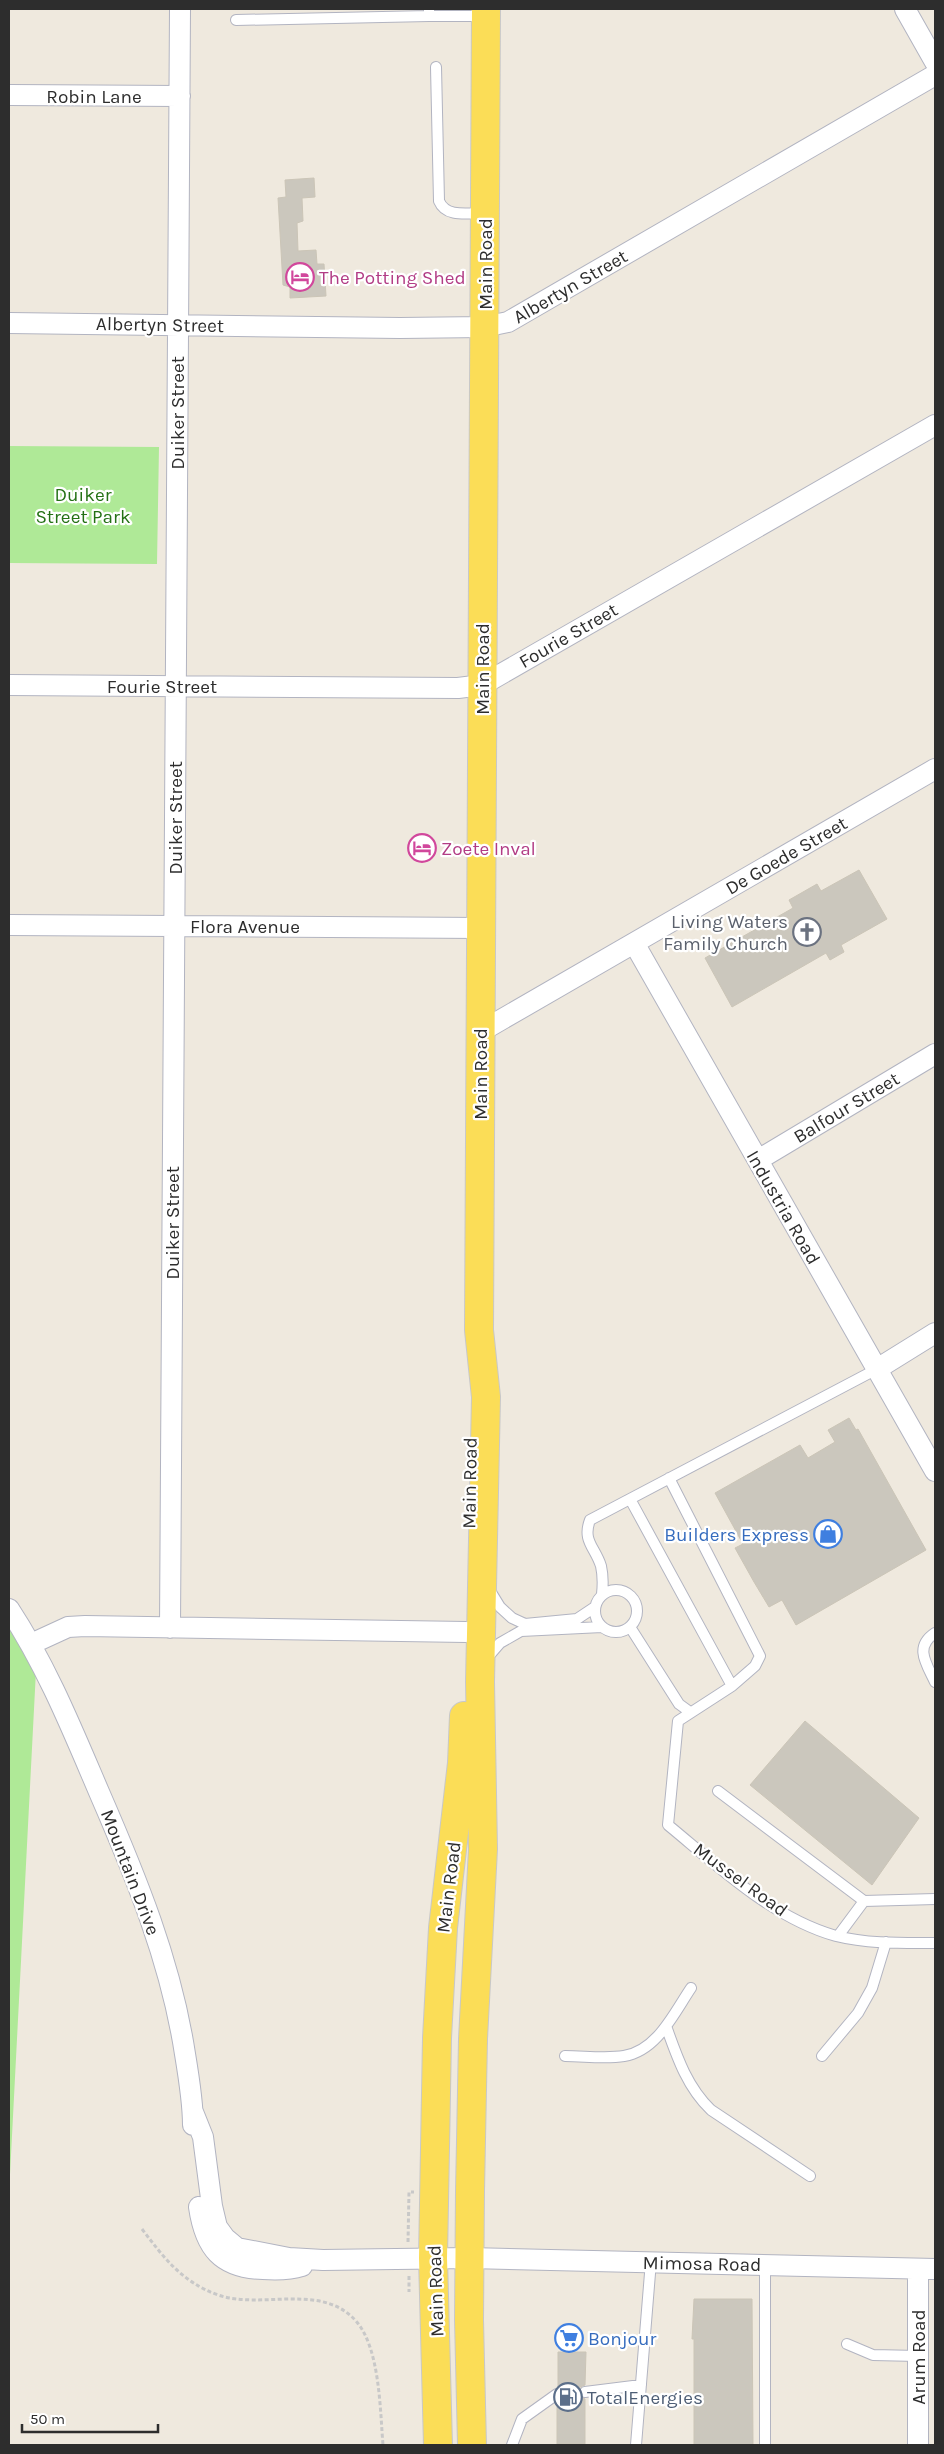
<svg xmlns="http://www.w3.org/2000/svg" width="944" height="2454" font-family="Karla,sans-serif">
<rect width="100%" height="100%" fill="#efe9de"/>
<path fill="#afe997" d="M9 446 159 447 157 564 9 563Z
M9 1618 37 1651 9 2194Z"/>
<path fill="#cbc7bd" stroke="#cbc5b7" d="M314 178 315 197 302 198 303 221 297 223 298 251 316 250 317 264H324L326 296 290 298V287L283 285 278 198 286 197 285 180Z
M859 870 887 919 841 945 844 952 830 960 826 953 732 1007 705 958 793 908 789 900 817 884 821 891Z
M849 1418 856 1430 858 1429 926 1550 796 1625 782 1600 769 1607 754 1582 735 1548 743 1544 715 1493 800 1445 808 1458 835 1442 828 1430Z
M805 1721 919 1818 872 1885 750 1785Z
M694 2299H752L753 2445H694V2339H692Z
M558 2352H586L585 2385 580 2387 578 2392 580 2396 585 2399V2444H557V2402L564 2394 562 2390 558 2387Z"/>
<g fill="none" stroke-linecap="round" stroke-linejoin="round">
<defs>
<path id="lane" d="M429 16H485
M236 20 429 16V9
M436 67 439 201C446 218 468 213 484 213
M669 1478 760 1656 755 1666 732 1686 678 1721 668 1825C718 1866 772 1918 836 1936 868 1944 903 1943 935 1943
M630 1499 732 1686
M489 1589 500 1607 512 1618 525 1624 577 1619 595 1607
M595 1611a21 21 0 1 1 42 0a21 21 0 1 1-42 0Z
M602 1594C603 1585 603 1575 601 1566 595 1547 582 1541 590 1520L877 1369
M630 1627 679 1704 690 1712
M935 1633C914 1647 926 1663 935 1682
M487 1658 500 1643 521 1631 602 1627
M718 1791 864 1901 935 1899
M838 1936 864 1901
M666 2026C677 2057 687 2087 711 2110L810 2176
M565 2056C584 2056 606 2059 624 2056 657 2051 674 2013 691 1988
M822 2056 858 2013 872 1988 886 1942
M847 2344 873 2355 918 2356
M585 2392 641 2385
M512 2445 522 2419 557 2394
M636 2445 651 2261
M765 2445V2264"/>
<path id="street" d="M905 9 935 62
M9 95 180 96
M9 323 400 328 484 327 508 322 935 75
M9 685 458 688 482 685 935 425
M9 925 481 928
M634 943 935 1471
M480 1032 935 769
M758 1160 935 1054
M877 1369 935 1333
M9 1609C47 1667 72 1729 99 1792 136 1877 171 1962 185 2054 189 2078 193 2102 193 2125
M170 1628 180 9
M31 1644 68 1627 85 1626 466 1632
M193 2112 203 2137 212 2206 217 2227 225 2238 237 2248 289 2258 323 2260 469 2258 935 2269
M199 2207C205 2248 221 2268 263 2269 277 2270 289 2270 302 2266
M918 2445V2269"/>
<path id="primary" d="M438 2445 433 2258 437 2038 443 1928 462 1763 464 1716
M472 2445 469 2320 470 2191 473 2039 483 1849 480 1682 486 1397 479 1330 486 9"/>
</defs>
<use href="#lane" stroke="#b2b4c1" stroke-width="12"/>
<use href="#street" stroke="#b2b4c1" stroke-width="22"/>
<use href="#primary" stroke="#c8c8c8" stroke-width="30"/>
<path stroke="#c8c8c8" stroke-width="3" stroke-dasharray="4 2.5" stroke-linecap="butt" d="M142 2229C164 2258 182 2282 218 2295 262 2310 321 2282 356 2321 380 2348 380 2410 383 2445
M408 2242 409 2192H414
M409 2276V2292"/>
<use href="#lane" stroke="#fff" stroke-width="10"/>
<use href="#street" stroke="#fff" stroke-width="20"/>
<use href="#primary" stroke="#fbdd57" stroke-width="28"/>
</g>
<defs>
<symbol id="hotel-ring" viewBox="-11 -11 22 22"><circle r="9.5" fill="#fff" stroke="#d1479c" stroke-width="1.5"/><path d="M-6-4.5h1.5V1H6V5H4.5V3h-9V5H-6ZM-4 0a1.8 1.8 0 1 1 3.6 0ZM.5 0V-2.5h3Q6-2.5 6 0Z" fill="#d1479c"/></symbol>
<symbol id="church-ring" viewBox="-11 -11 22 22"><circle r="9.5" fill="#fff" stroke="#6b7280" stroke-width="1.5"/><path d="M-1.2-6h2.4v3.5h3.3v2.4h-3.3V6h-2.4V-.1h-3.3v-2.4h3.3Z" fill="#6b7280"/></symbol>
<symbol id="shop-ring" viewBox="-11 -11 22 22"><circle r="9.5" fill="#fff" stroke="#3f7fe0" stroke-width="1.5"/><path d="M-5-2.5h2.3a2.7 3.5 0 0 1 5.4 0H5L5.5 6h-11ZM-1.5-2.5h3a1.5 2.3 0 0 0-3 0Z" fill="#3f7fe0"/></symbol>
<symbol id="supermarket-ring" viewBox="-11 -11 22 22"><circle r="9.5" fill="#fff" stroke="#3f7fe0" stroke-width="1.5"/><path d="M-6-5.5h2.5l.6 2H6L4.5 2H-2.5L-4.4-4H-6ZM-1.5 3.2a1.3 1.3 0 1 0 .1 0ZM3 3.2a1.3 1.3 0 1 0 .1 0Z" fill="#3f7fe0"/></symbol>
<symbol id="fuel-ring" viewBox="-11 -11 22 22"><circle r="9.5" fill="#fff" stroke="#5c6f8a" stroke-width="1.5"/><path d="M-5.5-6h7V0h2V4h1.3V-2.5L3-4.5l.8-.8L6-3V5H2.5V1h-1V6h-7ZM-4.2-4.7v3.2H.2V-4.7Z" fill="#5c6f8a"/></symbol>
</defs>
<g fill-rule="evenodd">
<use href="#hotel-ring" x="284" y="261" width="32" height="32"/>
<use href="#hotel-ring" x="406" y="832" width="32" height="32"/>
<use href="#church-ring" x="791" y="916" width="32" height="32"/>
<use href="#shop-ring" x="812" y="1518" width="32" height="32"/>
<use href="#supermarket-ring" x="553" y="2322" width="32" height="32"/>
<use href="#fuel-ring" x="552" y="2381" width="32" height="32"/>
</g>
<g text-anchor="middle" stroke-width="4.5" stroke-linejoin="round" paint-order="stroke">
<g font-size="19" fill="#2d2d2d" stroke="#fff">
<text x="94" y="103">Robin Lane</text>
<text transform="translate(485 264) rotate(-90)" y="7">Main Road</text>
<text transform="translate(570 286) rotate(-30)" y="7">Albertyn Street</text>
<text transform="translate(160 324) rotate(1)" y="7">Albertyn Street</text>
<text transform="translate(177 413) rotate(-90)" y="7">Duiker Street</text>
<text transform="translate(568 635) rotate(-30)" y="7">Fourie Street</text>
<text transform="translate(482 669) rotate(-90)" y="7">Main Road</text>
<text x="162" y="693">Fourie Street</text>
<text transform="translate(175 818) rotate(-90)" y="7">Duiker Street</text>
<text transform="translate(786 855) rotate(-30)" y="7">De Goede Street</text>
<text x="245" y="933">Flora Avenue</text>
<text transform="translate(480 1074) rotate(-90)" y="7">Main Road</text>
<text transform="translate(846 1107) rotate(-31)" y="7">Balfour Street</text>
<text transform="translate(784 1207) rotate(60)" y="7">Industria Road</text>
<text transform="translate(172 1223) rotate(-90)" y="7">Duiker Street</text>
<text transform="translate(469 1483) rotate(-89)" y="7">Main Road</text>
<text transform="translate(131 1872) rotate(69)" y="7">Mountain Drive</text>
<text transform="translate(741 1879) rotate(36)" y="7">Mussel Road</text>
<text transform="translate(448 1887) rotate(-83)" y="7">Main Road</text>
<text transform="translate(702 2263) rotate(1)" y="7">Mimosa Road</text>
<text transform="translate(435 2291) rotate(-92)" y="7">Main Road</text>
<text transform="translate(918 2357) rotate(-90)" y="7">Arum Road</text>
</g>
<g font-size="19" fill="#b23c85" stroke="#fff" text-anchor="start">
<text x="319" y="284">The Potting Shed</text>
<text x="441" y="855">Zoete Inval</text>
</g>
<g font-size="19" fill="#247115" stroke="#fff">
<text x="83" y="501">Duiker<tspan x="83" dy="22">Street Park</tspan></text>
</g>
<g font-size="19" fill="#5b616d" stroke="#fff" text-anchor="end">
<text x="788" y="928">Living Waters<tspan x="788" dy="22">Family Church</tspan></text>
</g>
<g font-size="19" fill="#366cbe" stroke="#fff" text-anchor="end">
<text x="809" y="1541">Builders Express</text>
<text x="588" y="2345" text-anchor="start">Bonjour</text>
</g>
<g font-size="19" fill="#4e5e75" stroke="#fff" text-anchor="start">
<text x="587" y="2404">TotalEnergies</text>
</g>
</g>
<rect width="944" height="2454" fill="none" stroke="#2d2d2d" stroke-width="20"/>
<path d="M22 2424v8h136v-8" fill="none" stroke="#2d2d2d" stroke-width="2.5"/>
<text x="30" y="2424" font-size="15" fill="#2d2d2d" stroke="#ffffff" stroke-width="4" paint-order="stroke">50 m</text>
</svg>
